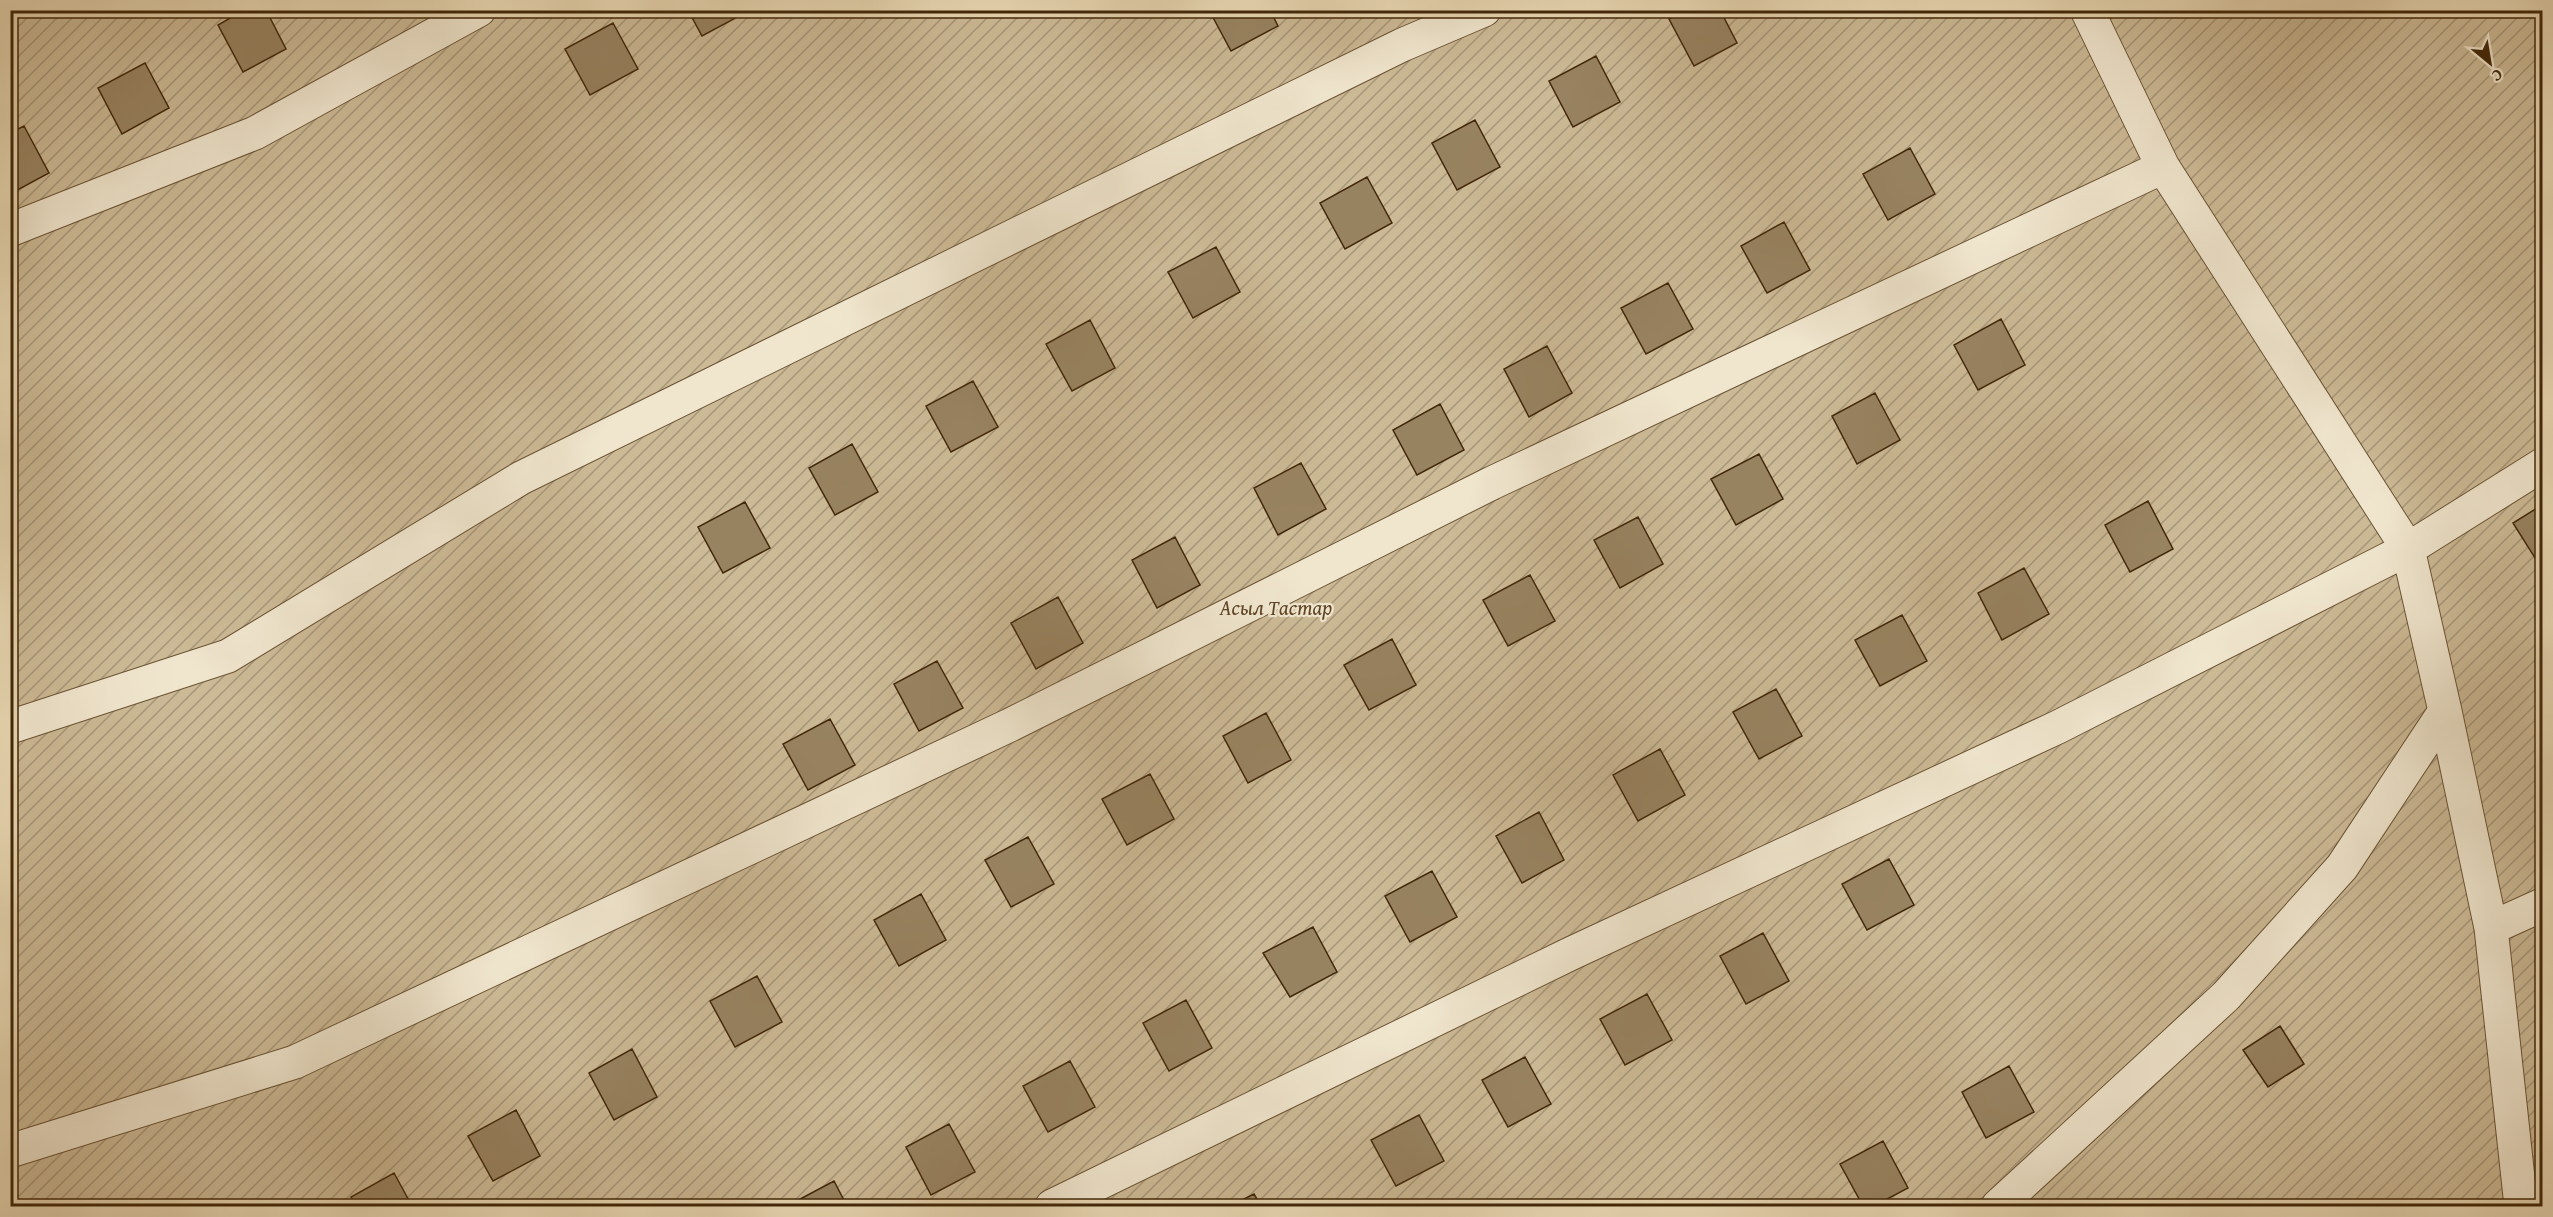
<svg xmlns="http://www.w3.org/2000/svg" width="2553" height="1217" font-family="'Gentium Book Plus',serif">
<defs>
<pattern id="garden-furrows" width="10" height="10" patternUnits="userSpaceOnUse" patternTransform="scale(1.5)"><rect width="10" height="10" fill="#ccba96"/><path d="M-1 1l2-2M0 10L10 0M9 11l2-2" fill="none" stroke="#a79779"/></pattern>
</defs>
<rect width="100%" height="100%" fill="#e8d8b3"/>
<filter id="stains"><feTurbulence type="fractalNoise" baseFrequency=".00333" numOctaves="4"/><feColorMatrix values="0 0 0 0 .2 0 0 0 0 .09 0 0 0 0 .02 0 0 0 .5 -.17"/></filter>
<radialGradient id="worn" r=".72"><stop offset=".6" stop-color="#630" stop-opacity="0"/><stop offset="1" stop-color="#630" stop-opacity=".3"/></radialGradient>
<path fill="url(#garden-furrows)" stroke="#867050" stroke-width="1.5" d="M11 11H2542V1206H11Z"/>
<path fill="#988361" stroke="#412709" stroke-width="1.5" d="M244 10H266L286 49 243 72 218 25Z
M688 10H744L745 13 702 36Z
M1209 10H1270L1278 26 1231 51Z
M1684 10H1720L1737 43 1694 66 1669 19Z
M613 23 638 69 590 95 565 49Z
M1596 56 1620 102 1573 127 1549 81Z
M145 63 169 108 122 134 98 88Z
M1475 120 1500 167 1457 190 1432 143Z
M24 126 49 173 10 194V133Z
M1910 148 1935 194 1888 220 1863 174Z
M1367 177 1392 223 1345 249 1320 203Z
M1784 222 1810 270 1767 293 1741 246Z
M1216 247 1240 292 1193 318 1168 272Z
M1668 283 1693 329 1646 354 1621 308Z
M2001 319 2025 365 1978 390 1954 345Z
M1090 320 1115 368 1072 391 1046 344Z
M1547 346 1572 393 1529 417 1504 369Z
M973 381 998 427 951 452 926 406Z
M1875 393 1900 440 1857 464 1832 416Z
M1440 404 1464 450 1417 475 1393 430Z
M852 444 878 492 835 515 809 468Z
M1759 454 1783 499 1736 525 1711 479Z
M1301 463 1326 509 1278 535 1254 488Z
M2148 501 2173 549 2130 572 2105 525Z
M745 502 770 548 723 573 698 527Z
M2542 505V553L2535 558 2513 523Z
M1638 517 1663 564 1620 588 1594 540Z
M1175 537 1200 585 1157 608 1132 560Z
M2024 568 2049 614 2002 640 1978 593Z
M1530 575 1555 621 1508 646 1483 600Z
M1058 597 1083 643 1036 669 1011 623Z
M1902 615 1927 661 1880 686 1855 640Z
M1392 639 1416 685 1369 710 1344 665Z
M937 661 963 708 919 731 894 684Z
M1776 689 1802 736 1759 759 1733 712Z
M1266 713 1291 760 1248 783 1223 736Z
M830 719 855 765 808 790 783 744Z
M1660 749 1685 795 1638 821 1613 775Z
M1150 774 1174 819 1127 845 1102 799Z
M1539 812 1564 860 1522 883 1496 836Z
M1028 837 1054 884 1011 907 985 860Z
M1889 859 1914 905 1867 930 1842 884Z
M1432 871 1457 917 1410 942 1385 896Z
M921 894 946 940 899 966 874 920Z
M1313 927 1337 972 1290 997 1263 953Z
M1763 933 1789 981 1746 1004 1720 956Z
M757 976 782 1022 735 1047 710 1001Z
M1647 994 1672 1040 1625 1065 1600 1019Z
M1186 1000 1212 1048 1169 1071 1143 1023Z
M2280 1026 2304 1064 2268 1087 2243 1050Z
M632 1049 657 1097 614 1120 589 1073Z
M1525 1057 1551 1104 1508 1127 1482 1080Z
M1070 1061 1095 1107 1048 1132 1023 1086Z
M2009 1066 2034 1112 1986 1138 1962 1092Z
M516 1110 540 1156 493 1181 468 1136Z
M1419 1115 1444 1161 1396 1186 1371 1140Z
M949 1124 975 1172 931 1195 906 1147Z
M1883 1141 1908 1188 1874 1206H1863L1840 1164Z
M394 1173 412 1206H356L351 1197Z
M834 1181 847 1206H787Z
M1254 1194 1261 1206H1230Z"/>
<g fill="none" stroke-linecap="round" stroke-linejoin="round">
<defs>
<path id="street" d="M2087 10 2163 167 2408 549 2445 711 2491 928 2521 1206
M10 230 255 133 479 10
M10 727 228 656 521 478 1402 45 1484 10
M2491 928 2542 905
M10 1151 295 1062 1010 725 1492 483 2163 167
M1052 1206 1572 953 2058 727 2408 549 2542 465
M1998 1206 2226 996 2342 867 2445 711"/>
</defs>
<use href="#street" stroke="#6b5334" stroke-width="35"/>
<use href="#street" stroke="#f0e6ce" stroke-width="33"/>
</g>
<g text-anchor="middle" stroke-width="4.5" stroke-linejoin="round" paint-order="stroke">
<g font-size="21" font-style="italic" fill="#5d4425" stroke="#f0e6ce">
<text x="1276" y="615">Асыл Тастар</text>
</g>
</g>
<rect width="2553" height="1217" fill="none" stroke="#e8d8b3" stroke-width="36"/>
<rect x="12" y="12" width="2529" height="1193" fill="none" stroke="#412709" stroke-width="3"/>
<rect x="18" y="18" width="2517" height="1181" fill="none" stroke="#412709" stroke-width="1.5"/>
<g transform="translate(2490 63) rotate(150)" stroke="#f0e6ce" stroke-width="4.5" paint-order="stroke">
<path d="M0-4.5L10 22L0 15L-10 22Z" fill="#412709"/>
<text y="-9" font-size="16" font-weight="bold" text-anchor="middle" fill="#412709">С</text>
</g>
<rect width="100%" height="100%" filter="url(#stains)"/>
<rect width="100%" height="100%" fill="url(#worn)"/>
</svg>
